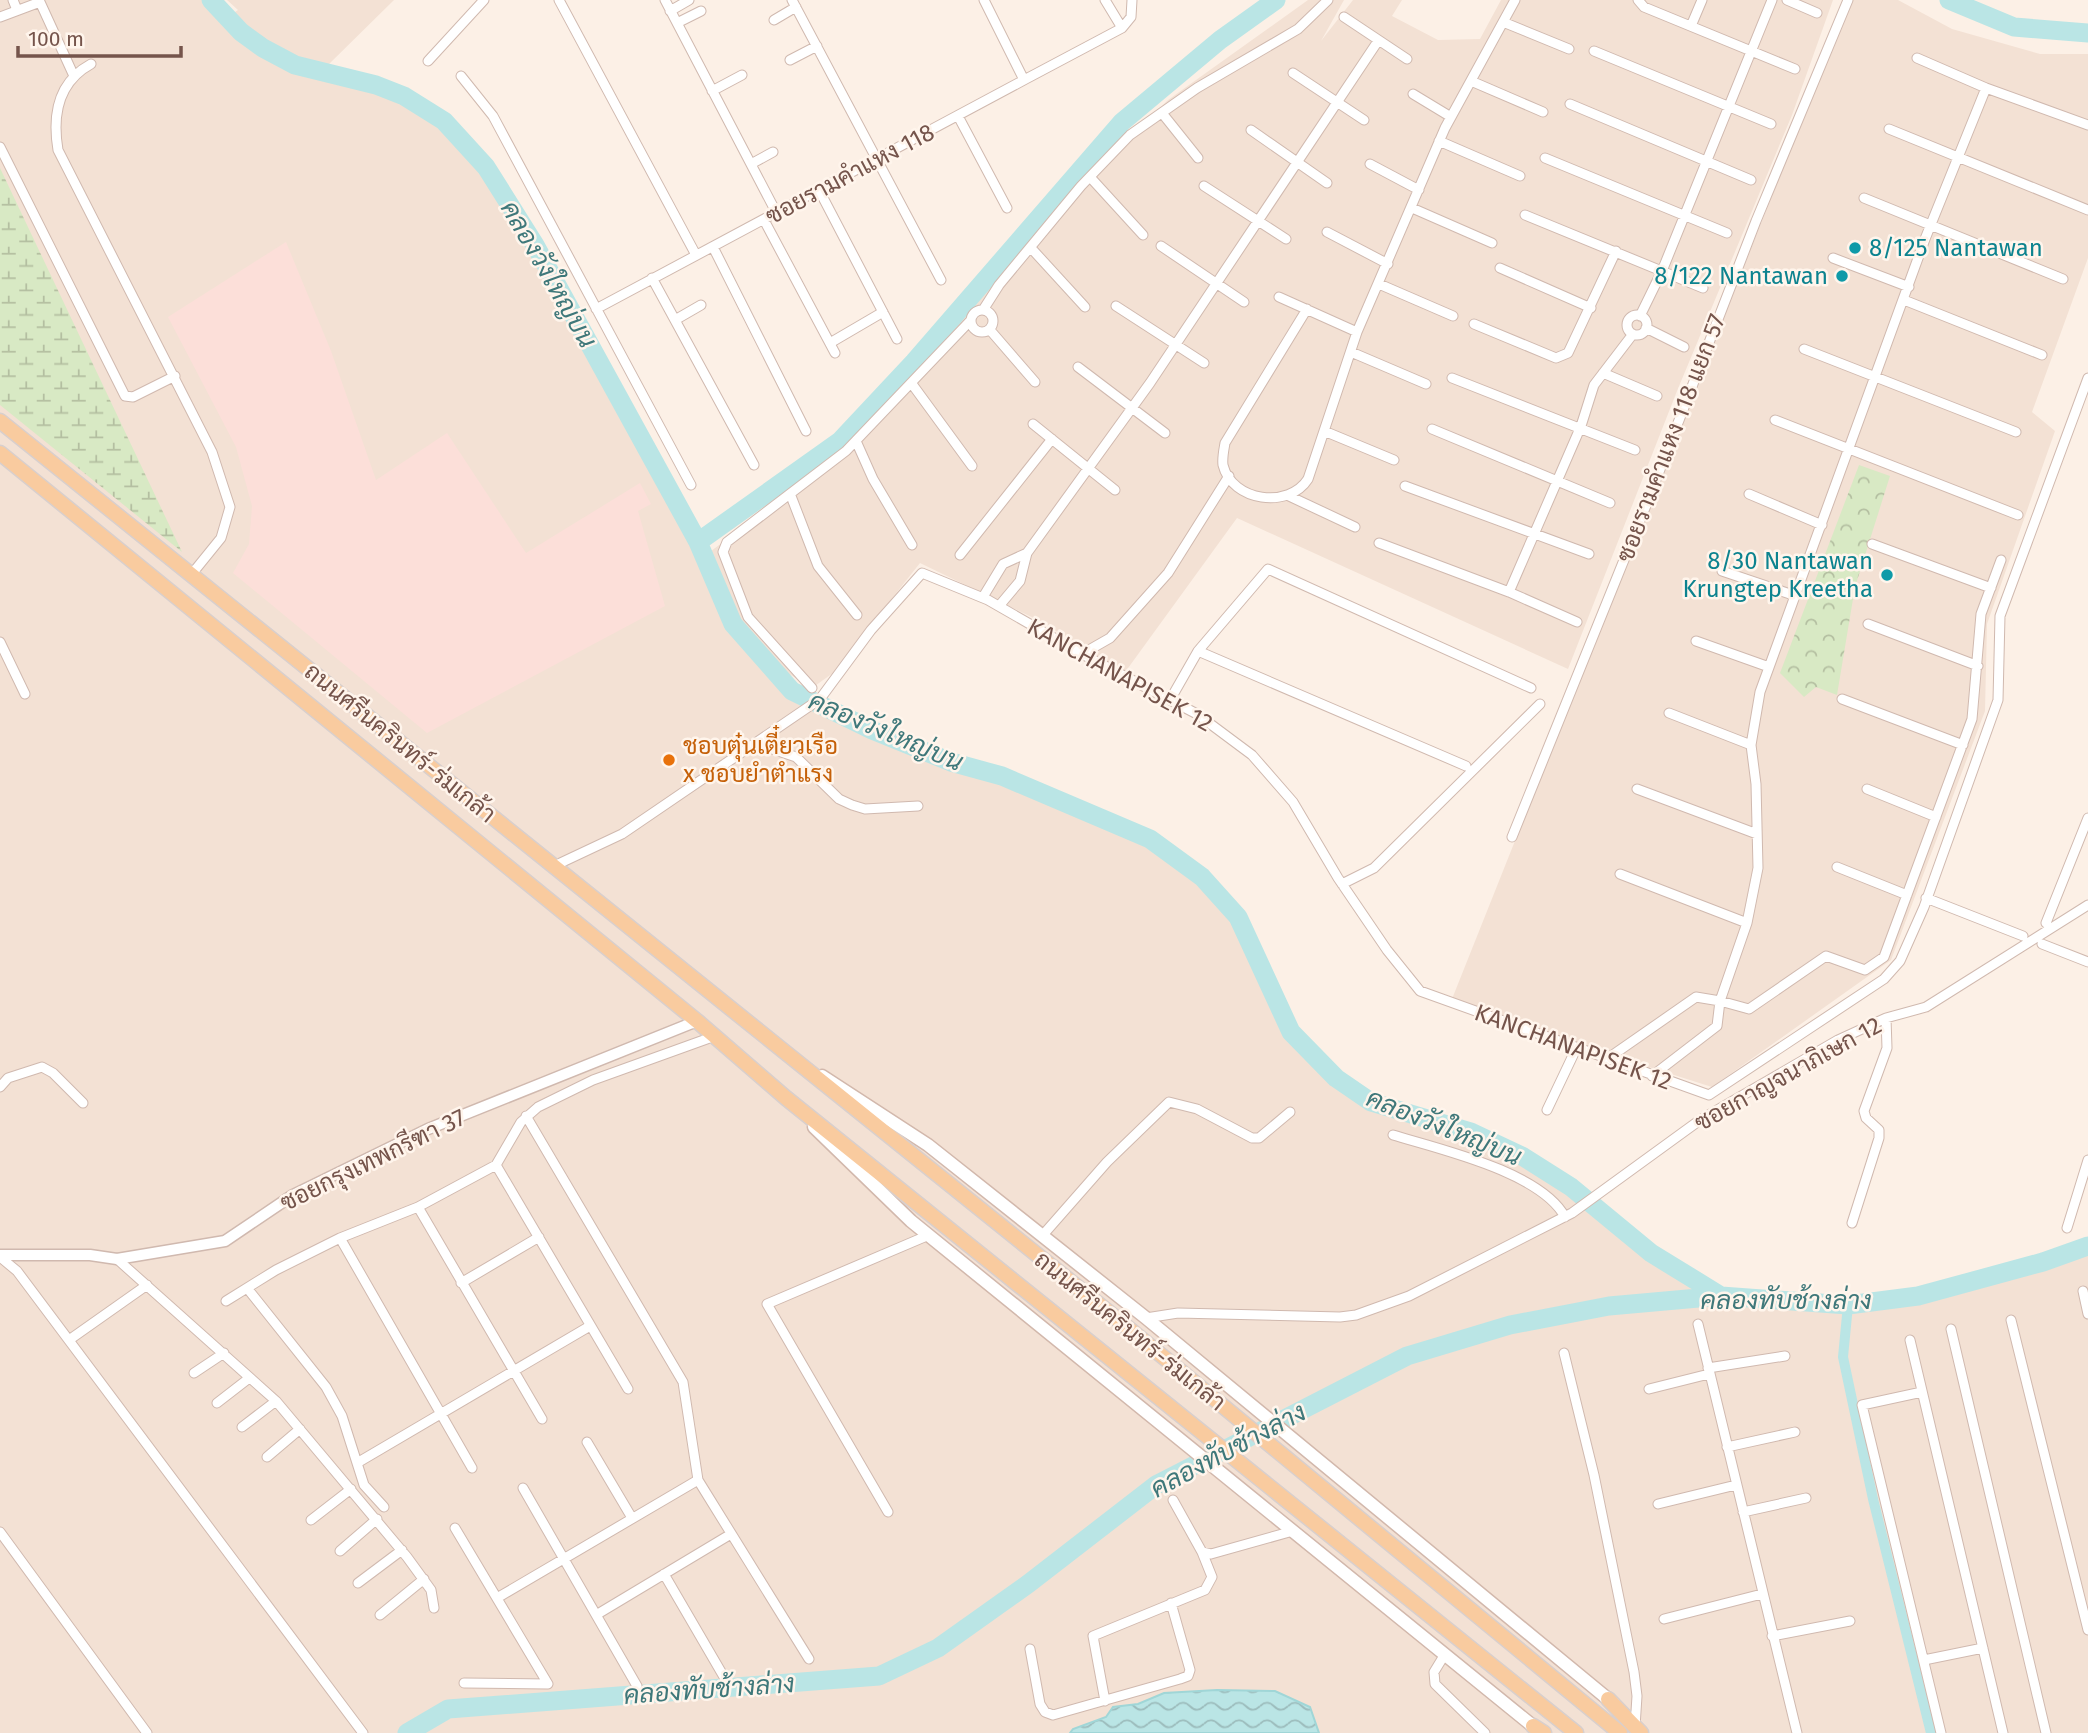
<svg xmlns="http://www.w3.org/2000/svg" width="2088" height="1733" font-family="'Fira Sans',Sarabun,sans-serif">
<defs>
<pattern id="wetland-marsh" width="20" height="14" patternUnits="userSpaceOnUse" patternTransform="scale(1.75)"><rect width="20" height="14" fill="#d8e9c4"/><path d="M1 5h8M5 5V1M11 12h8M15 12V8" fill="none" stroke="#b4bfa1"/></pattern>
<pattern id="park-crowns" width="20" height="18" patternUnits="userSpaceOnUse" patternTransform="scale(1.75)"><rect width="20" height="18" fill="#d8e9c4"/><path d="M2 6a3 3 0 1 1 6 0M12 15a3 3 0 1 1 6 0" fill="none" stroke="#b4bfa1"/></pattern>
<pattern id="water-waves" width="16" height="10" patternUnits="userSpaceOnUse" patternTransform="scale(1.75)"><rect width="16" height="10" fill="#bae5e5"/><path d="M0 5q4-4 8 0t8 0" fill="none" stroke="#9cbcbc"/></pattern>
</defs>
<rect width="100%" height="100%" fill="#fcf0e6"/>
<path fill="#f3e1d4" d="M0 0H218L232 14 238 10 227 0H394L327 66 378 79 407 90 448 116 491 163 540 241 711 551 846 451 1054 213 1168 100 1308 0H1344L1321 41 1353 0H1402L1392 16 1438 40 1480 39 1501 0H1833L1792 115 1677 391 1568 669 1237 518 1123 675 1044 623 920 563 833 673 812 688 784 671 796 685 875 724 953 756 1004 769 1153 834 1206 872 1244 913 1296 1028 1340 1073 1374 1097 1473 1126 1525 1151 1574 1182 1654 1247 1723 1289 1848 1298 1917 1290 2041 1256 2088 1239V1733H0Z
M1850 0H1898L1952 29 2040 54H2088V258L2032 412 2055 431 1987 624 1985 711 1891 960 1712 1087 1450 1004Z"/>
<path fill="#fcdfd9" d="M286 242 331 351 376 480 447 433 526 553 640 483 651 504 638 511 665 606 427 733 233 573 249 544 252 506 236 447 168 317Z"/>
<path fill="url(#wetland-marsh)" d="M0 168 182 552 0 405Z"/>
<path fill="url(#park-crowns)" d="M1859 465 1890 476 1855 587 1837 695 1816 687 1804 697 1780 673Z"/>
<path fill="url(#water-waves)" stroke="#a0d6d7" stroke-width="2" d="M1217 1690 1275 1691 1310 1707 1319 1733H1070L1073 1729 1106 1717 1113 1707 1138 1704 1164 1693Z"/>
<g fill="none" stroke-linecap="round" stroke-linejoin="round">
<path stroke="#bae5e5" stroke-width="10" d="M1848 1305 1843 1357 1873 1499 1931 1733"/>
<path stroke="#bae5e5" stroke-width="19" d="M211 0 241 32 263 48 295 65 376 85 404 96 444 121 486 167 535 245 698 542 733 624 792 691 872 730 951 762 1002 776 1150 839 1202 877 1238 917 1291 1032 1336 1078 1371 1102 1471 1132 1522 1156 1571 1187 1651 1253 1721 1296
M1949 0 2014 27 2088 33
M698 542 840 441 914 362 1122 122 1220 40 1276 0
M407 1733 448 1709 879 1676 938 1648 1028 1584 1156 1485 1407 1356 1510 1325 1609 1306 1721 1296 1848 1305 1918 1296 2043 1262 2088 1246"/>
<defs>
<path id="minor" d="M13 0 17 10
M559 0 696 255
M665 0 776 212
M792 0 941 280
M1105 0 1122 28
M1638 0 1644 7 1795 69
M1787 0 1817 13
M670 11 689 0
M0 17 40 2 73 74
M1344 17 1407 59
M774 20 796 7
M1503 22 1569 49
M677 23 701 11
M1691 26 1702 0
M1594 51 1771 124
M1917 58 1986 88 2088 125
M790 60 817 46
M428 61 484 0
M91 64C58 82 52 114 58 150L212 452 230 507 221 538 191 575
M1293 73 1364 120
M461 76 493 116 691 485
M1024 80 1122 28 1131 17 1132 0
M1471 81 1543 112
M1986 88 1925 239 1760 692 1751 745 1756 784 1758 868 1747 923 1720 1001 1749 1009 1826 956 1865 970 1884 957 1972 719 1981 614 2001 560
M712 91 742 75
M1413 94 1451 117
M1570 104 1751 180
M1162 113 1198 158
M958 116 1007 208
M1889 129 2088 210
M1251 130 1327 183
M1439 141 1520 176
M0 147 125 396 133 397 175 376
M1545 158 1727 233
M751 164 773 152
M1370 164 1419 190
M1090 177 1143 235
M1204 186 1286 239
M819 190 897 339
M1864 198 2063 279
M1412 208 1492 243
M1525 215 1703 288
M764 220 835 353
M1327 232 1388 264
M1161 246 1244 302
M713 247 806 431
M1031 248 1085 307
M1833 258 1909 287
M1500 268 1591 308
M652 278 754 465
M1379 284 1453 316
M1279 297 1357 332
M1904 300 2042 355
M1116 306 1204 363
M596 309 1024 80 984 0
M1307 309 1225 443C1224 449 1222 458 1223 465 1232 502 1289 509 1308 479L1357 332 1445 128 1515 0
M983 310 999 285 1081 186 1130 135 1197 88 1298 29 1328 0
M971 321a11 11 0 1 1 22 0a11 11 0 1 1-22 0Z
M1627 325a10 10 0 1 1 20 0a10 10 0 1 1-20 0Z
M1640 316 1662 271 1772 0
M675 320 701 305
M1474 324 1556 358 1568 353 1616 251
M1646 328 1684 347
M990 330 1035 382
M830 343 883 312
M1804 349 2016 432
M1351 352 1426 384
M1078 367 1165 433
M1603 373 1657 396
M1452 378 1635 450
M912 384 972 466
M1775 420 2018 515
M1033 424 1115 490
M1432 429 1610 503
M1324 431 1394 460
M856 441 873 479 912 545
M1405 486 1589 554
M1749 494 1822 525
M791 496 818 566 857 615
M1289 496 1355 527
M1379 543 1509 592 1577 622
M1872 544 1991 588
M960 555 1052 439
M1722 571 1796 596
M1509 592 1581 426 1594 385 1633 334
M983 597 1003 564 1027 553
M999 606 1020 581 1027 553 1150 383 1378 41
M1868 624 1978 666
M1696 641 1769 667
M0 642 25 694
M1198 651 1466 766
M1082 654 1110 638 1168 573 1229 476
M812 688 748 617 723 552 727 542 846 451 971 320
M1842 699 1963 745
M1170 700 1198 651 1268 569 1531 688
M1669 713 1751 745
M755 743 796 757 839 799 852 805 865 809 918 806
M1637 789 1757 834
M1867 789 1936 817
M1512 837 1647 503 1756 221 1848 0
M554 866 622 834 820 699 871 630 922 573 988 600 1082 654 1197 714 1252 755 1293 802 1338 878 1387 950 1420 991 1709 1095 1884 979 1900 961 1924 907 1998 700 2000 616 2088 378
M1837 867 1907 895
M1620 874 1747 923
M1342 884 1374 868 1540 704
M1926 898 2023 936
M2046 923 2088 818
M2042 944 2088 962
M1607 1059 1696 997 1720 1001 1717 1026 1652 1076
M0 1087 8 1078 42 1067 53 1073 83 1103
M1547 1110 1576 1049
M526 1116 683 1382 698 1480 809 1659
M1393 1135C1439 1149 1541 1172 1565 1217
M418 1207 542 1419
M1852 1223 1879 1138V1130L1866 1118 1864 1111 1887 1048 1886 1018
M2067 1228 2088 1160
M1042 1236 1107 1162 1169 1102 1197 1109 1252 1138H1259L1290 1112
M340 1238 472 1468
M0 1257 17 1271 363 1733
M117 1259 276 1401 407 1557 431 1590 434 1608
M461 1283 539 1237
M247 1288 326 1387 342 1416 364 1485 384 1507
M2083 1291 2088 1314
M226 1301 276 1270 340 1238 418 1207 496 1165
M1146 1318 1178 1313 1340 1317 1356 1315 1409 1296 1572 1213 1700 1120 1838 1040 1886 1018 1926 1007 2088 905
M2011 1320 2088 1630
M1698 1324 1797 1733
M1951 1329 2046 1733
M69 1340 147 1285
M1910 1340 2003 1733
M1564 1353 1594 1475 1634 1672 1637 1696 1635 1727
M1708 1368 1785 1356
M194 1373 224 1353
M628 1389 496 1165 521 1122 538 1107 593 1080 715 1036
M1649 1389 1709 1374
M1922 1392 1862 1405 1941 1733
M217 1403 248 1379
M242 1427 276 1401
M587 1442 632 1518
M1727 1447 1795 1432
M267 1457 300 1429
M357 1463 590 1326
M523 1488 637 1686
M1173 1500 1202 1552 1211 1554 1293 1531
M1658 1504 1736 1485
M888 1512 767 1304 929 1235
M1743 1512 1806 1498
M311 1520 351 1489
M455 1528 548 1684 464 1683
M0 1532 147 1733
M340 1551 377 1519
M664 1574 724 1677
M358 1583 402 1550
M497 1598 698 1480
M380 1615 424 1579
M596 1615 731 1534
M1664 1619 1762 1594
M1772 1636 1850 1621
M1030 1649 1040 1704 1045 1712 1053 1715 1180 1679 1188 1676 1190 1670 1171 1603
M1445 1654 1434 1672 1435 1684 1485 1733
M1924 1660 1983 1648
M1105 1701 1093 1636 1205 1590 1212 1577 1202 1552"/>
<path id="tertiary" d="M0 1255H90L117 1259 225 1241 293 1195 428 1129 697 1021"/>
<path id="secondary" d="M822 1076 928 1145 1146 1318 1614 1704
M814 1127 911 1221 1539 1731"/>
<path id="primary" d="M0 421 1122 1323 1620 1733
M0 453 697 1021 786 1098 1576 1733
M1608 1699 1641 1733
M1533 1726 1544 1733"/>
</defs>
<use href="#minor" stroke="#d0b9af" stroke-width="11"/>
<use href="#tertiary" stroke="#d0b9af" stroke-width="13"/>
<use href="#secondary" stroke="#d2b8ac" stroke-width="15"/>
<use href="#primary" stroke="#d8cfcd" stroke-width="17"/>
<use href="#minor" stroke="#fff" stroke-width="9"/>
<use href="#tertiary" stroke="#fff" stroke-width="10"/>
<use href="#secondary" stroke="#fff" stroke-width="12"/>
<use href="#primary" stroke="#f9cb9f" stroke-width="14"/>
</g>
<g fill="#0f9aa8" stroke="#fff5ec" stroke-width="2.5">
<circle cx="1855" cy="248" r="7"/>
<circle cx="1842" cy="276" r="7"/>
<circle cx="1887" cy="575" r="7"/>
</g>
<circle fill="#e8710a" stroke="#fff5ec" stroke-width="2.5" cx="669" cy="760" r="7"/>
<g text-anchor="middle" stroke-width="5" stroke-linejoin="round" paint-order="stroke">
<g font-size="24" fill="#75544b" stroke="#fff5ec">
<text transform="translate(850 174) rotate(-28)" y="8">ซอยรามคำแหง 118</text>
<text transform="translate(1671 438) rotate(-69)" y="8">ซอยรามคำแหง 118 แยก 57</text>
<text transform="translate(1120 675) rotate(29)" y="8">KANCHANAPISEK 12</text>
<text transform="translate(400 743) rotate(39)" y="8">ถนนศรีนครินทร์-ร่มเกล้า</text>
<text transform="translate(1573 1047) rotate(20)" y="8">KANCHANAPISEK 12</text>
<text transform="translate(1788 1074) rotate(-29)" y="8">ซอยกาญจนาภิเษก 12</text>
<text transform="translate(373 1160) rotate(-26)" y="8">ซอยกรุงเทพกรีฑา 37</text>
<text transform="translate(1130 1331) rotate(39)" y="8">ถนนศรีนครินทร์-ร่มเกล้า</text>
</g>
<g font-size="24" fill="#0d838f" stroke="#fff5ec" text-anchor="end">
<text x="1869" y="256" text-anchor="start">8/125 Nantawan</text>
<text x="1828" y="284">8/122 Nantawan</text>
<text x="1873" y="569">8/30 Nantawan<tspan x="1873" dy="28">Krungtep Kreetha</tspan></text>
</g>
<g font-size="24" fill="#c56008" stroke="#fff5ec" text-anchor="start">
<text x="683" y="754">ชอบตุ๋นเตี๋ยวเรือ<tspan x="683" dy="28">x ชอบยำตำแรง</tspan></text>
</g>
<g font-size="26" font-style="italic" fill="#3f787a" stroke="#fff5ec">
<text transform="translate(549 274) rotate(60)" y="9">คลองวังใหญ่บน</text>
<text transform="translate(886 731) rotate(23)" y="9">คลองวังใหญ่บน</text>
<text transform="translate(1444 1127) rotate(22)" y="9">คลองวังใหญ่บน</text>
<text x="1786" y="1309">คลองทับช้างล่าง</text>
<text transform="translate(1228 1450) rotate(-28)" y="9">คลองทับช้างล่าง</text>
<text transform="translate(709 1689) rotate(-4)" y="9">คลองทับช้างล่าง</text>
</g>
</g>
<path d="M18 46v10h163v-10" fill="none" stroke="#75544b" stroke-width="3.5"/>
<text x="28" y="46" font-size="21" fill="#75544b" stroke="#fff5ec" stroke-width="5" paint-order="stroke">100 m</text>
</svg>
